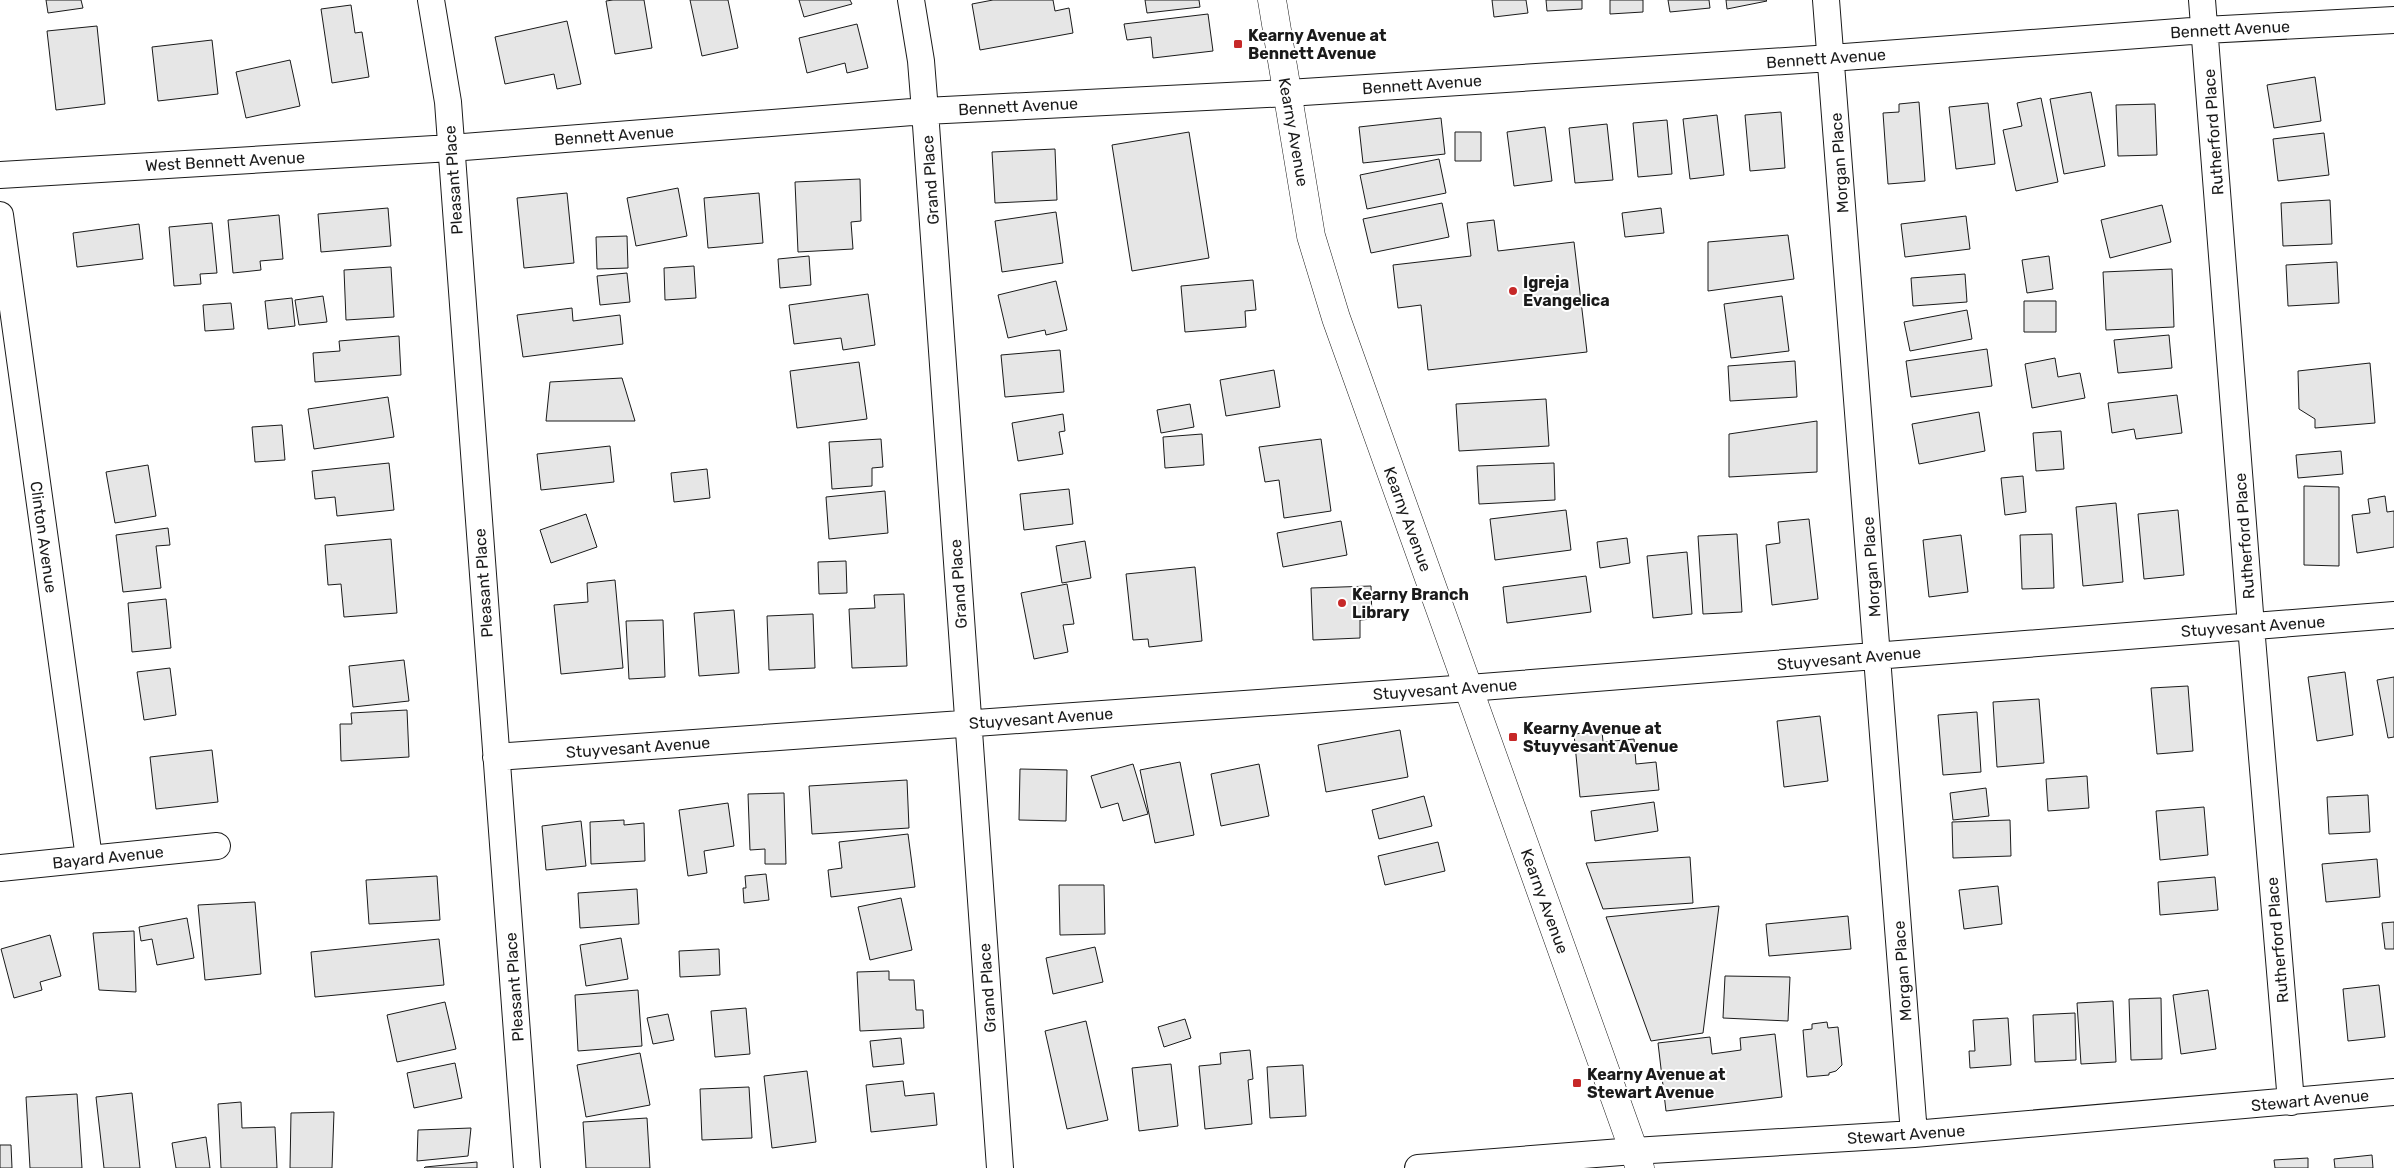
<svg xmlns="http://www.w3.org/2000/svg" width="2394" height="1168" font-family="Rubik,sans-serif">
<rect width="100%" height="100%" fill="#fff"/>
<path fill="#e6e6e6" stroke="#1a1a1a" d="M46 0H81L83 8 48 13Z
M613 0H644L652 48 615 54 606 1Z
M690 0H728L738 48 702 56Z
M799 0H850L852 4 804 17Z
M993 0H1053L1055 11 1069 8 1073 33 980 50 972 4Z
M1145 0H1199L1200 7 1147 13Z
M1492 0H1526L1528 13 1494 17Z
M1546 0H1582V9L1547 11Z
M1610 0H1643V12L1610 14Z
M1668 0H1709L1710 8 1670 12Z
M1726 0H1766L1767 1 1727 9Z
M351 5 355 33 362 32 369 77 332 83 321 9Z
M1208 14 1213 51 1153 58 1151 37 1127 40 1124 24Z
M567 21 581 84 557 89 554 74 505 84 495 37Z
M857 24 868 68 847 73 845 63 807 73 799 38Z
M97 26 105 104 56 110 47 31Z
M212 40 218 94 158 101 152 47Z
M290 60 300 106 246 118 236 72Z
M2315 77 2321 121 2274 128 2267 85Z
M2091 92 2105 166 2064 174 2050 99Z
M2041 98 2058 182 2016 191 2003 130 2022 126 2017 103Z
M1919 102 1925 181 1888 184 1883 113 1899 112V104Z
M1988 103 1995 164 1956 169 1949 107Z
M2155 104 2157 155 2118 156 2116 105Z
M1781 112 1785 168 1750 171 1745 115Z
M1717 115 1724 175 1690 179 1683 119Z
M1441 118 1445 154 1363 163 1359 127Z
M1667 120 1672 174 1638 177 1633 123Z
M1607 124 1613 180 1575 183 1569 128Z
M1545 127 1552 181 1514 186 1507 132Z
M1189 132 1209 258 1132 271 1112 145Z
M1455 132H1481V161H1455Z
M2324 133 2329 175 2278 181 2273 139Z
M1055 149 1057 200 995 203 992 152Z
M1439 159 1446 193 1367 209 1360 175Z
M860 179 861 221 851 222 853 249 798 252 795 182Z
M678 188 687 236 636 246 627 198Z
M567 193 574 263 524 268 517 198Z
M759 193 763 243 708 248 704 198Z
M2330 200 2332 244 2283 246 2281 203Z
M1442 203 1449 237 1371 253 1363 219Z
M2162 205 2171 242 2110 258 2101 220Z
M388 208 391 246 321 252 318 214Z
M1661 208 1664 233 1625 237 1622 213Z
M1056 212 1063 263 1002 272 995 221Z
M279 215 283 259 260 261 261 270 233 273 228 220Z
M1966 216 1970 249 1905 257 1901 224Z
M1494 220 1498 251 1574 242 1587 352 1428 370 1421 305 1398 308 1393 265 1471 256 1467 223Z
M212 223 217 273 200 274 201 284 174 286 169 227Z
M139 224 143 259 77 267 73 233Z
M1788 235 1794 279 1708 291V242Z
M627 236 628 268 597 269 596 237Z
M809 256 811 285 780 288 778 259Z
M2049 256 2053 289 2027 293 2022 260Z
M2337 262 2339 303 2288 306 2286 265Z
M694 266 696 298 665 300 664 268Z
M391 267 394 317 346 320 344 270Z
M2172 269 2174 327 2106 330 2103 272Z
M627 273 630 302 600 305 597 276Z
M1965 274 1967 302 1913 306 1911 278Z
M1253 280 1256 310 1245 311 1246 327 1185 332 1181 286Z
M1056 281 1067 330 1046 335 1045 330 1008 338 998 295Z
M868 294 875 345 843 350 841 338 794 344 789 305Z
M323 296 327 322 299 325 295 300Z
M1782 296 1789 351 1731 358 1724 304Z
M292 298 295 326 268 329 265 301Z
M2024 301H2056V332H2024Z
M231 303 234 329 205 331 203 305Z
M572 308 573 321 620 315 623 344 523 357 517 315Z
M1967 310 1972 339 1910 351 1904 322Z
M2169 335 2172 368 2118 373 2114 340Z
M399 336 401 375 315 382 313 353 340 351 339 341Z
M1987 349 1992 386 1911 397 1906 361Z
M1060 350 1064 392 1005 397 1001 355Z
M2055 358 2058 377 2080 373 2085 398 2032 408 2025 364Z
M1795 361 1797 397 1730 401 1728 366Z
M859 362 867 419 797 428 790 371Z
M2370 363 2375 423 2315 428V419L2299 409 2298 371Z
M1274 370 1280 407 1226 416 1220 380Z
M622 378 635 421H546L550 382Z
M2177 395 2182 433 2136 439 2134 429 2112 433 2108 403Z
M388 397 394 437 314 449 308 409Z
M1546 399 1549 446 1459 451 1456 404Z
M1190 404 1194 427 1161 433 1157 410Z
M1979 412 1985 451 1919 464 1912 424Z
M1063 414 1065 431 1059 432 1063 454 1018 461 1012 423Z
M1817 421V472L1729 477V434Z
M282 425 285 460 255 462 252 427Z
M2061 431 2064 469 2036 471 2033 433Z
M1202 434 1204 465 1165 468 1163 437Z
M881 439 883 467 872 468V486L832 489 829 442Z
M1321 439 1331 511 1284 518 1279 480 1265 482 1259 447Z
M610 446 614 482 541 490 537 454Z
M2341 451 2343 474 2298 478 2296 455Z
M389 463 394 510 337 516 335 497 315 499 312 471Z
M1554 463 1555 500 1479 504 1477 466Z
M148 465 156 516 115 523 106 472Z
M707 469 710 498 674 502 671 473Z
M2023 476 2026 512 2005 515 2001 478Z
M2304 486 2339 487V566L2304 565Z
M1069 489 1073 524 1024 530 1020 494Z
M885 491 888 533 829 539 826 497Z
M2385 496 2387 512 2394 511V547L2357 553 2352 515 2370 513 2368 499Z
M2116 503 2123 582 2083 586 2076 507Z
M1566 510 1571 550 1495 560 1490 519Z
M2178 510 2184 575 2144 579 2138 514Z
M586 514 597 547 551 563 540 530Z
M1809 519 1818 599 1772 605 1766 545 1780 543 1778 522Z
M1341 521 1347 555 1283 567 1277 533Z
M168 528 170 545 156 546 161 588 123 592 116 535Z
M1737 534 1742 612 1703 614 1698 536Z
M2052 534 2054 588 2022 589 2020 535Z
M1961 535 1968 592 1929 597 1923 540Z
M1627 538 1630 563 1600 568 1597 542Z
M391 539 397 613 344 617 341 584 328 585 325 545Z
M1085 541 1091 578 1062 583 1056 546Z
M1687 552 1692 614 1653 618 1647 556Z
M846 561 847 593 819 594 818 562Z
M1195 567 1202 641 1149 647 1148 639 1133 640 1126 574Z
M1586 576 1591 612 1507 623 1503 587Z
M615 580 623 668 561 674 554 605 588 602 587 583Z
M1067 584 1074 624 1063 625 1068 652 1034 659 1021 593Z
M1371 586 1372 619 1360 620V638L1313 640 1311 588Z
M904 594 907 666 852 668 849 609 875 608 874 595Z
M166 599 171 648 132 652 128 603Z
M734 610 739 673 699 676 694 613Z
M813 614 815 668 769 670 767 616Z
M663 620 665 677 629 679 626 621Z
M404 660 409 701 353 707 349 666Z
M170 668 176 715 144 720 137 672Z
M2345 672 2353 735 2317 741 2308 677Z
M2394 677V737L2388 738 2377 680Z
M2188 686 2193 751 2157 754 2151 688Z
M2039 699 2044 763 1997 767 1993 702Z
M407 710 409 757 341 761 340 724H352L351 713Z
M1977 712 1981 772 1943 775 1938 715Z
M1820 716 1828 781 1784 787 1777 721Z
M1400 730 1408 777 1326 792 1318 745Z
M1602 731 1603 742 1634 739 1636 764 1656 762 1659 790 1580 797 1574 734Z
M212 750 218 802 156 809 150 757Z
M1180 762 1194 835 1155 843 1140 770Z
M1133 764 1148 814 1123 821 1118 803 1101 808 1091 776Z
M1259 764 1269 816 1221 826 1211 774Z
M1020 769 1067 770 1066 821 1019 820Z
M2087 776 2089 808 2048 811 2046 779Z
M907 780 909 828 812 834 809 786Z
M1986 788 1989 816 1953 820 1950 793Z
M784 793 786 864H765V849L750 850 748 794Z
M2368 795 2370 832 2329 834 2327 797Z
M1424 796 1432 826 1379 839 1372 810Z
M1654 802 1658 831 1595 841 1591 811Z
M728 803 734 846 704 851 707 873 688 876 679 810Z
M2204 807 2208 855 2160 860 2156 811Z
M624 820V825L644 823 645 861 591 864 590 822Z
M2010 820 2011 856 1953 858 1952 822Z
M581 821 586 866 546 870 542 826Z
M908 834 915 887 831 897 828 870 842 868 839 842Z
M1438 842 1445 871 1385 885 1378 856Z
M1690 857 1693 903 1603 909 1586 863Z
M2377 859 2380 897 2326 902 2322 864Z
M766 874 769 900 744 903 743 888H746L745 876Z
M437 876 440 920 369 924 366 880Z
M2215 877 2218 910 2160 915 2158 882Z
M1059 885H1104L1105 934 1060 935Z
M1998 886 2002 924 1964 929 1959 890Z
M637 889 639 924 580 928 578 893Z
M901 898 912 950 870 960 858 907Z
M255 902 261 974 205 980 198 905Z
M1719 906 1703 1033 1651 1041 1606 917Z
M1848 916 1851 949 1769 956 1766 924Z
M187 918 194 958 157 965 152 939 141 941 139 927Z
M2394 922V949H2385L2382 923Z
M134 931 136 992 99 990 93 933Z
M50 935 61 976 40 982 42 990 14 998 1 949Z
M621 938 628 979 586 986 580 945Z
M439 939 444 985 315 997 311 952Z
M1095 947 1103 982 1053 994 1046 958Z
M719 949 720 975 680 977 679 951Z
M889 971V980H914L916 1010H923L924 1028 860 1031 857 972Z
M1725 976 1790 977 1788 1021 1723 1018Z
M2379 985 2385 1037 2348 1041 2343 989Z
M638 990 642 1046 578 1051 575 995Z
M2208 990 2216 1049 2181 1054 2173 995Z
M2161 998 2162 1059 2131 1060 2129 999Z
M2113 1001 2116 1062 2081 1064 2077 1003Z
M445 1002 456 1049 397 1062 387 1015Z
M746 1008 750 1054 715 1057 711 1011Z
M2075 1013 2076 1060 2035 1062 2033 1015Z
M668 1014 674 1040 653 1044 647 1018Z
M2008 1018 2011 1065 1970 1068 1969 1051H1975L1973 1020Z
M1185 1019 1191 1038 1164 1047 1158 1027Z
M1086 1021 1108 1120 1067 1129 1045 1031Z
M1827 1022 1828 1028 1838 1027 1842 1065 1836 1071 1829 1073V1075L1807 1077 1803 1030 1812 1029V1024Z
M1775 1034 1782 1097 1666 1111 1658 1043 1710 1037 1712 1054 1741 1050 1740 1038Z
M901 1038 904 1064 873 1067 870 1041Z
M1250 1050 1253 1079 1248 1080 1252 1124 1205 1129 1199 1066 1221 1064 1220 1053Z
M640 1053 650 1105 586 1117 577 1065Z
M455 1063 462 1098 414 1108 407 1073Z
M1171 1064 1178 1126 1139 1131 1132 1068Z
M1303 1065 1306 1116 1270 1118 1267 1067Z
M807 1071 816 1142 772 1148 764 1076Z
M903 1081 905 1096 934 1093 937 1125 871 1132 866 1085Z
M749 1087 752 1138 702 1140 700 1089Z
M132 1093 140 1168H104L96 1097Z
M77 1094 82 1168H30L26 1097Z
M241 1102 242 1128 275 1127 277 1168H221L218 1104Z
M334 1112 332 1168H290L291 1113Z
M647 1118 650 1168H586L583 1122Z
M471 1128 468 1156 417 1161 418 1130Z
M206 1137 210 1168H176L172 1143Z
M0 1145H11L12 1168H0Z
M2372 1155 2373 1168H2335L2334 1159Z
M2308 1158V1168H2275L2274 1160Z
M477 1162V1168H424L425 1167Z"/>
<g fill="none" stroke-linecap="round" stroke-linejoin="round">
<defs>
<path id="minor" d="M431 0 448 102 527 1168
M911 0 921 61 925 111 1000 1168
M1826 0 1914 1134
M2202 0 2251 626 2291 1102
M0 175 451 148 925 111 1288 93 1831 58 2205 30 2394 20
M0 215 89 858
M496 757 1469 688 2394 615
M0 868 217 846
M1418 1168 1634 1151 1914 1134 2394 1092"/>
<path id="primary" d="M1272 0 1311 236 1336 318 1640 1168"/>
</defs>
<use href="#minor" stroke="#1a1a1a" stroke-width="28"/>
<use href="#primary" stroke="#1a1a1a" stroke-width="29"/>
<use href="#minor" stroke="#fff" stroke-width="26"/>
<use href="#primary" stroke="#fff" stroke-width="28"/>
</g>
<g fill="#c62828" stroke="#fff" stroke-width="2">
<rect x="1233" y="39" width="10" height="10" rx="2.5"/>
<circle cx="1513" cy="291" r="5"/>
<circle cx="1342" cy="603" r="5"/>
<rect x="1508" y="732" width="10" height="10" rx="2.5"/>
<rect x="1572" y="1078" width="10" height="10" rx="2.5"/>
</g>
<g text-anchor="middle" stroke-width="4" stroke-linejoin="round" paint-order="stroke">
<g font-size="16" fill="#1a1a1a" stroke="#fff">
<text transform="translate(2230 29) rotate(-3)" y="6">Bennett Avenue</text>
<text transform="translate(1826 58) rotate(-4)" y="6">Bennett Avenue</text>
<text transform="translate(1422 84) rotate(-4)" y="6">Bennett Avenue</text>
<text transform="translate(1018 106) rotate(-3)" y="6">Bennett Avenue</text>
<text transform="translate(1294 132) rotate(80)" y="6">Kearny Avenue</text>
<text transform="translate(2213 132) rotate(-94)" y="6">Rutherford Place</text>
<text transform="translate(614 135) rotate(-4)" y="6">Bennett Avenue</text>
<text transform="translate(225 161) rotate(-3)" y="6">West Bennett Avenue</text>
<text transform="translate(1839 163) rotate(-94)" y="6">Morgan Place</text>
<text transform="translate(453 180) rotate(-94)" y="6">Pleasant Place</text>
<text transform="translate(930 180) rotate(-94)" y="6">Grand Place</text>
<text transform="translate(1408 519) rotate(70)" y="6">Kearny Avenue</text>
<text transform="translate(2244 536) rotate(-94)" y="6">Rutherford Place</text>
<text transform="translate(44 537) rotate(82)" y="6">Clinton Avenue</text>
<text transform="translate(1871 567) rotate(-94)" y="6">Morgan Place</text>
<text transform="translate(483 583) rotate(-94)" y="6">Pleasant Place</text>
<text transform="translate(958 584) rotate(-94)" y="6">Grand Place</text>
<text transform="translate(2253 626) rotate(-4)" y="6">Stuyvesant Avenue</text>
<text transform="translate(1849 658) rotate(-5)" y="6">Stuyvesant Avenue</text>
<text transform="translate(1445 689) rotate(-4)" y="6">Stuyvesant Avenue</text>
<text transform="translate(1041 718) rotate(-4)" y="6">Stuyvesant Avenue</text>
<text transform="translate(638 747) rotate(-4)" y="6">Stuyvesant Avenue</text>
<text transform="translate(108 857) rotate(-6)" y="6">Bayard Avenue</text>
<text transform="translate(1545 901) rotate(70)" y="6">Kearny Avenue</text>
<text transform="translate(2277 940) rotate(-95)" y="6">Rutherford Place</text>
<text transform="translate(1902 971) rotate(-94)" y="6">Morgan Place</text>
<text transform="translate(514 987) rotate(-94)" y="6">Pleasant Place</text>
<text transform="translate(987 988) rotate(-94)" y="6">Grand Place</text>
<text transform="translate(2310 1100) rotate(-5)" y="6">Stewart Avenue</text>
<text transform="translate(1906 1134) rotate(-4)" y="6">Stewart Avenue</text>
</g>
<g font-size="16" font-weight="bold" fill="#1a1a1a" stroke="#fff" text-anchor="start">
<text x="1248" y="41">Kearny Avenue at<tspan x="1248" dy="18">Bennett Avenue</tspan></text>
<text x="1523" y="288">Igreja<tspan x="1523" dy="18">Evangelica</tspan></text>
<text x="1352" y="600">Kearny Branch<tspan x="1352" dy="18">Library</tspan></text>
<text x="1523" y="734">Kearny Avenue at<tspan x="1523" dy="18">Stuyvesant Avenue</tspan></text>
<text x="1587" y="1080">Kearny Avenue at<tspan x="1587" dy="18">Stewart Avenue</tspan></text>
</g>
</g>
</svg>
